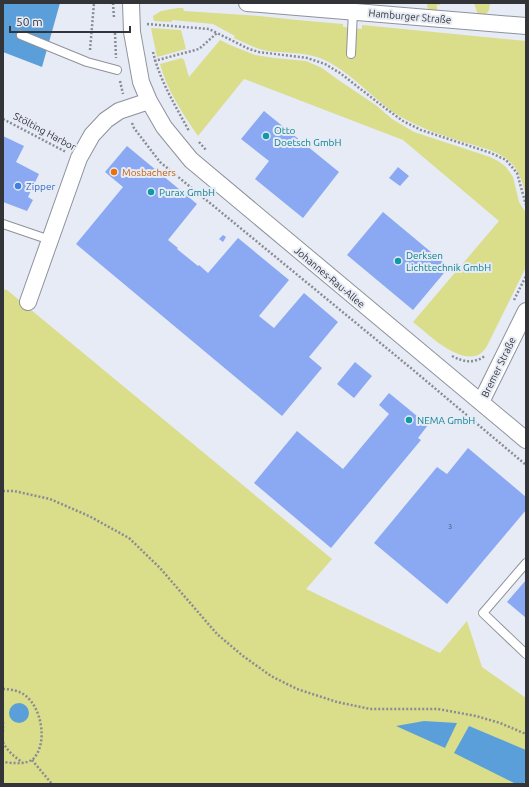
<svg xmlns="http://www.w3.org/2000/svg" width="529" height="787" font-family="Ubuntu,sans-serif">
<rect width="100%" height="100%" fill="#e6ebf5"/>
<path fill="#dadd8a" d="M417 3H441L440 5H437V11L428 10 427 4Z
M474 3H490C489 13 488 15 478 15Z
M178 8H183L184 11 259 16 297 20 343 24V27L362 29V25L526 41V196C520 172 515 160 490 150 458 140 425 132 396 114 371 97 346 67 317 57 301 52 284 53 268 51 256 49 245 43 234 38L235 36 213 24 172 20V22L154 21 153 16 161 11Z
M151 28 181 30 186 49 157 57 153 38Z
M220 40 230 45 255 55 274 58 306 61 322 68 337 79 377 106 392 119 414 132 490 157 498 161 506 167 513 177 519 202 526 213V267L487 346C484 351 480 355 475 356 454 360 428 334 413 322L499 221 403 140 244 79 198 136C183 114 167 90 160 64L182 58 184 60 189 77Z
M3 289 7 290 332 559 306 589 440 653 467 621 482 667 526 698V784H3Z"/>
<path fill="#5b9fda" d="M3 3H60L42 67 3 52Z
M9 713a10 10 0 1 1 20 0a10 10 0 1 1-20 0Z
M424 721 457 723 445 748 396 726Z
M469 726 526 750V781L523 784H516L454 753Z"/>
<path fill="#8ba9f3" d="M264 111 339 172 303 218 255 179 269 161 241 139Z
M3 136 24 146 16 162 39 174 28 197 33 200 27 211 3 202Z
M127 146 197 204 168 240 178 248 177 249 198 266 199 265 208 273 238 238 289 280 259 316 274 328 304 293 338 322 309 357 322 368 282 416 76 244 123 187 105 172Z
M398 167 409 176 400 186 389 178Z
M383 212 449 267 413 310 347 255Z
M223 235 226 237 223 242 219 239Z
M355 362 372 376 354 398 337 384Z
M389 393 428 425 418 438 421 440 331 548 254 483 297 431 343 469 389 414 379 405Z
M468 448 526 497V510L447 604 374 543 437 467 447 474Z
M526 580V618L507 602Z"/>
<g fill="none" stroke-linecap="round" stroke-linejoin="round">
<defs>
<path id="lane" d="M21 35 87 62 117 70
M351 54 353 11
M3 224 50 240
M526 563 483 613 526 654"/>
<path id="street" d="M131 3 132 32 141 82 149 101 164 127 191 160 526 440
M247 3 526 26
M28 302 79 158 92 135 106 120 119 111 149 101
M481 402 526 311"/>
</defs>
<use href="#lane" stroke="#8e929b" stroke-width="10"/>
<use href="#street" stroke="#8e929b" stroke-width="18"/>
<path stroke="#898c93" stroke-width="2.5" stroke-dasharray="2 2" stroke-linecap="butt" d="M113 3 114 18
M147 24 209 29 217 33
M115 33 116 58
M90 50 94 3
M153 52C160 81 175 105 189 131
M154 61 199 49 217 33 249 49 259 52 307 58 325 64 340 73 385 108 403 121 421 130 491 153 506 160 517 173 526 205
M120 81 123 94
M3 119 66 152
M132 123 134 128 160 162 412 369 526 465
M199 142 206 150
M514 300 526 276
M452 356C464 362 473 364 485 356
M3 491H14L50 499 89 516 129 538 160 568 217 634 243 656 271 676 297 689 337 702 370 709H438L476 716 500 723 526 734
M3 689C11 689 20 691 26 696 42 709 48 744 33 759 26 765 12 763 3 762
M3 722V733
M3 742C7 751 15 757 23 763
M32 760 52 784"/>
<use href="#lane" stroke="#fff" stroke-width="8"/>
<use href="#street" stroke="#fff" stroke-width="16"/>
</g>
<g fill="#0f9aa8" stroke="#e6ebf5" stroke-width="1.5">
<circle cx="266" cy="136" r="4"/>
<circle cx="151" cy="192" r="4"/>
<circle cx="398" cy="261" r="4"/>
<circle cx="409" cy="420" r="4"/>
</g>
<circle fill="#e8710a" stroke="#e6ebf5" stroke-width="1.5" cx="114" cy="172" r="4"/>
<circle fill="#3f7fe0" stroke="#e6ebf5" stroke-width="1.5" cx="18" cy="186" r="4"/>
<g text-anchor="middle" stroke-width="4" stroke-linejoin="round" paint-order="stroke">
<g font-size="8" fill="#495167">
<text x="450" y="529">3</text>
</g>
<g font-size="10" fill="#333438" stroke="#e6ebf5">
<text transform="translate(410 16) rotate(5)" y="4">Hamburger Straße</text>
<text transform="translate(45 131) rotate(28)" y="4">Stölting Harbor</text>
<text transform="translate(330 277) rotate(40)" y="4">Johannes-Rau-Allee</text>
<text transform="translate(498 367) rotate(-64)" y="4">Bremer Straße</text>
</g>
<g font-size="10" fill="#0d838f" stroke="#e6ebf5" text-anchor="start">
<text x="274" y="134">Otto<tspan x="274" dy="12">Doetsch GmbH</tspan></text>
<text x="159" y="196">Purax GmbH</text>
<text x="406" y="259">Derksen<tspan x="406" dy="12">Lichttechnik GmbH</tspan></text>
<text x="417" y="424">NEMA GmbH</text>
</g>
<g font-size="10" fill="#c56008" stroke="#e6ebf5" text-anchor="start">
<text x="122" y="176">Mosbachers</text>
</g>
<g font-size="10" fill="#366cbe" stroke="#e6ebf5" text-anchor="start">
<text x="26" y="190">Zipper</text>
</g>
</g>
<rect width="529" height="787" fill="none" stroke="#333438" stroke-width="8"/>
<path d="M10 26v6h120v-6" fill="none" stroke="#333438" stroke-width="2"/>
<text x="16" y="26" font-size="12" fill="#333438" stroke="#e6ebf5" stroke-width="3" paint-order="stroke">50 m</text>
</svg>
